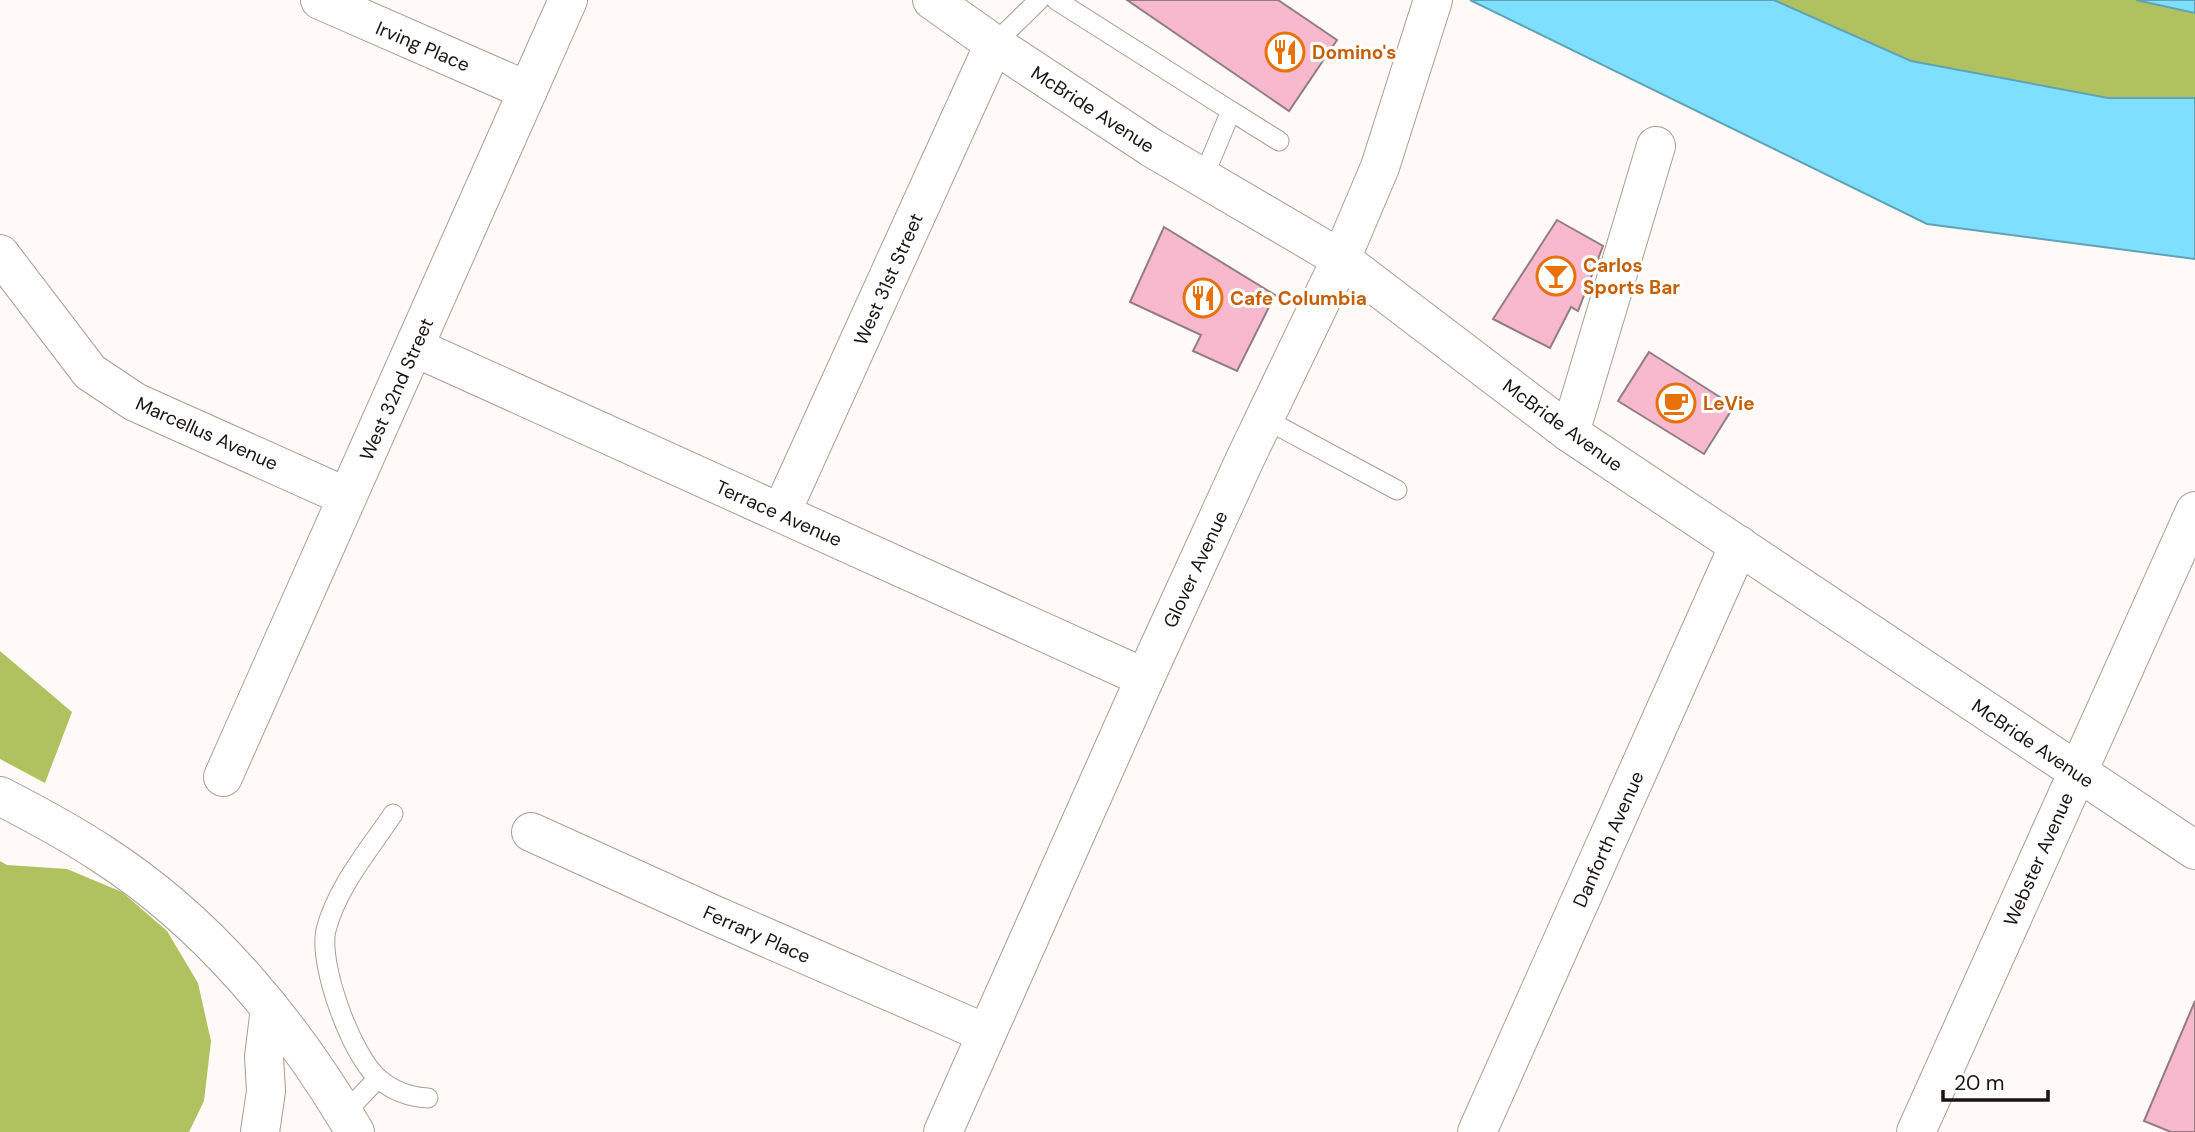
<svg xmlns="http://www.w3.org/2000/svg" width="2195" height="1132" font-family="'DM Sans',sans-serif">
<rect width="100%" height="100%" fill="#fffaf8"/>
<path fill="#b0c25f" d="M1774 0H2136L2195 13V98H2108L1911 61Z
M0 651 72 712 45 783 0 759Z
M0 861 7 865 67 869 122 892 167 931 198 983 211 1041 204 1101 189 1132H0Z"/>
<path fill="#7ee0fe" stroke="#60a3b7" stroke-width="2" d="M1470 0H1774L1911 61 2108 98H2195V259L1927 224Z
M2136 0H2195V13Z"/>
<path fill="#f8b9ce" stroke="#927d83" stroke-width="2" d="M1127 0H1278L1337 40 1289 111Z
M1557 220 1603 246 1578 311 1571 307 1550 348 1493 319Z
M1164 227 1275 295 1237 371 1193 351 1201 335 1130 302Z
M1649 352 1734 406 1704 454 1618 401Z
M2195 1001V1132H2171L2144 1121Z"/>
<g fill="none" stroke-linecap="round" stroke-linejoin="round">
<defs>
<path id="service" d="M1056 0 1231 111 1203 178
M994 44 1039 0
M1231 111 1279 141
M1265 419 1397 490
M393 814C369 850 337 887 326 930 318 964 352 1057 379 1079 393 1091 410 1097 428 1098
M344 1114 378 1078"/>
<path id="minor" d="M320 0 528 91
M0 254 90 372 135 402 347 497
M414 347 1145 678
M1570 433 1656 146
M781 513 994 44
M223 777 568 0
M531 832 710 913 985 1033
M1477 1132 1739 545
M1916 1132 2195 511"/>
<path id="tertiary" d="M0 796C35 814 69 832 102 854 208 922 292 1024 355 1132
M943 1132 1145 678 1246 457 1341 259 1380 167 1433 0"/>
<path id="secondary" d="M932 0 994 44 1152 148 1341 259 1570 433 2195 850"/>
<path id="motorway" d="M260 1132 266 1091 264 1057 270 1008"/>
</defs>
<use href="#service" stroke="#af9c90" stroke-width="21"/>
<use href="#minor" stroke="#af9c90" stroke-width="40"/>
<use href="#tertiary" stroke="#af9c90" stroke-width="40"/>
<use href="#secondary" stroke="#af9c90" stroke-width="40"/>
<use href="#motorway" stroke="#af9c90" stroke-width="40"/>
<use href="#service" stroke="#fff" stroke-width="19"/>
<use href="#minor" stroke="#fff" stroke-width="38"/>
<use href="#tertiary" stroke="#fff" stroke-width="38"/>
<use href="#secondary" stroke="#fff" stroke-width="38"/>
<use href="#motorway" stroke="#fff" stroke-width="38"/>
</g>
<defs>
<symbol id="restaurant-ring" viewBox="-11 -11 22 22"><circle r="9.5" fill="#fff" stroke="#e8710a" stroke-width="1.5"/><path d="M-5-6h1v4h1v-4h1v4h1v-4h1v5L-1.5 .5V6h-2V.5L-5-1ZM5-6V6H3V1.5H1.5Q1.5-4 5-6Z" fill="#e8710a"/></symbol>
<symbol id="bar-ring" viewBox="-11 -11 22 22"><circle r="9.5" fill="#fff" stroke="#e8710a" stroke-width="1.5"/><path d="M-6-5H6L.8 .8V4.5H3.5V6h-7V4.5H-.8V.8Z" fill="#e8710a"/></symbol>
<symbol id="cafe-ring" viewBox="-11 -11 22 22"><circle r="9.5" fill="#fff" stroke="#e8710a" stroke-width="1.5"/><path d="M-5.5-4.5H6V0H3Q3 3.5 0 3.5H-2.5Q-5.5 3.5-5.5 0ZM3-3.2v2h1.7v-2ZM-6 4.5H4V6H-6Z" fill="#e8710a"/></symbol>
</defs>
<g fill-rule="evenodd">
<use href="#restaurant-ring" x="1263" y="30" width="44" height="44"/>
<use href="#bar-ring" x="1534" y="254" width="44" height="44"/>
<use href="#restaurant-ring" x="1181" y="276" width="44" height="44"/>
<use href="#cafe-ring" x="1654" y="381" width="44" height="44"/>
</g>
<g text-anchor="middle" stroke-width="6" stroke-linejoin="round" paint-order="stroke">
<g font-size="19" fill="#1b1410" stroke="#fff">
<text transform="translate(423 46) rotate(23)" y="7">Irving Place</text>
<text transform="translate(1093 109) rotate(33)" y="7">McBride Avenue</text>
<text transform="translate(888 279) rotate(-66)" y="7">West 31st Street</text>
<text transform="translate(396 389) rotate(-66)" y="7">West 32nd Street</text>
<text transform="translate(1563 425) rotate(36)" y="7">McBride Avenue</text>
<text transform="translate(207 433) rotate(24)" y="7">Marcellus Avenue</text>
<text transform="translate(779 513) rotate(24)" y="7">Terrace Avenue</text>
<text transform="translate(1195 569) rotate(-65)" y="7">Glover Avenue</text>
<text transform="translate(2033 743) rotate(34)" y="7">McBride Avenue</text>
<text transform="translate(1608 839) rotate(-66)" y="7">Danforth Avenue</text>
<text transform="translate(2038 859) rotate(-66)" y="7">Webster Avenue</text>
<text transform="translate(757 934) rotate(24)" y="7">Ferrary Place</text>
</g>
<g font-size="19" font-weight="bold" fill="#c56008" stroke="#fff" text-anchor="start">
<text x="1312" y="59">Domino's</text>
<text x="1583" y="272">Carlos<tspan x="1583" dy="22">Sports Bar</tspan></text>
<text x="1230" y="305">Cafe Columbia</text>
<text x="1703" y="410">LeVie</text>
</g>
</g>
<path d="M1943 1090v10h105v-10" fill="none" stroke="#1b1410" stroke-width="3.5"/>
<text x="1954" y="1090" font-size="21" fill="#1b1410" stroke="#ffffff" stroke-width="5" paint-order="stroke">20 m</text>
</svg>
